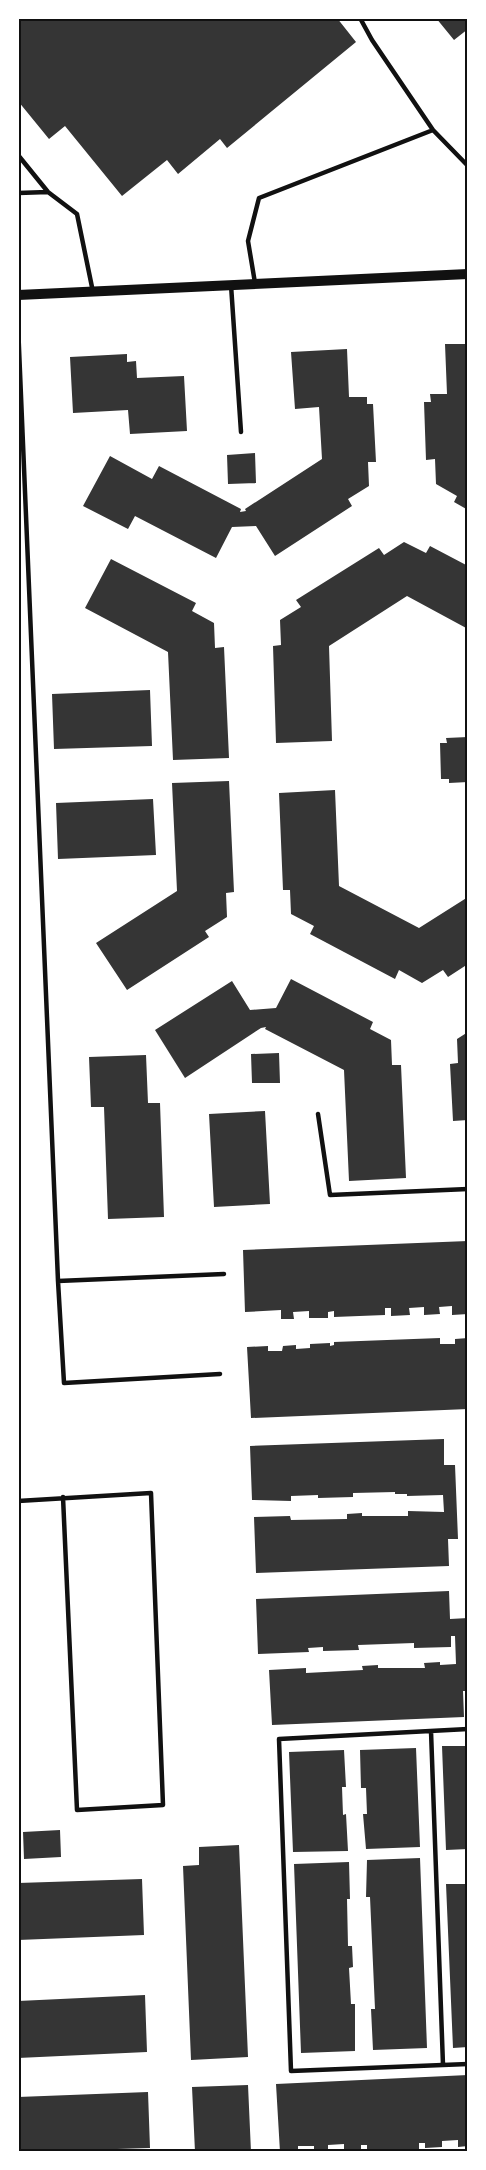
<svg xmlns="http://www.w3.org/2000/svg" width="486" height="2170" font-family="'Roboto Condensed',sans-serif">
<rect width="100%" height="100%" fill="#fff"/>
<path fill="#353535" d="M18 18H337L356 42 227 148 220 139 178 174 167 160 122 196 65 126 49 139 18 101Z
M436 18H468V29L454 40Z
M445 344H468V510L454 502 457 496 436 484 435 459 426 460 424 402H431L430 394H447Z
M347 349 349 397H367V404H373L376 462H368L369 486 348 499 352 506 275 556 256 526 232 527 216 558 135 516 128 529 83 506 110 456 152 479 159 466 241 509 240 512 246 511 245 509 322 459 319 407 295 409 291 352Z
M127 354V362L136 361 137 378 184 376 187 431 130 434 128 410 73 413 70 357Z
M255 453 256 483 228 484 227 455Z
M404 542 426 553 430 546 468 566V629L407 596 329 646 332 741 276 743 273 646 281 645 280 620 301 607 296 600 379 548 384 555Z
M111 559 196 603 192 611 214 623 215 648 224 647 229 758 173 760 168 652 85 608Z
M150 690 152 746 54 749 52 694Z
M468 737V782L449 783V779H441L440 743H447L446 738Z
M229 781 234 892 226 893 227 917 205 931 209 937 127 990 96 943 177 891 172 783Z
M335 790 339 886 419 928 468 897V964L448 977 443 970 422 983 399 970 395 979 310 934 314 926 291 914 290 890H283L279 793Z
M153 799 156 855 58 859 56 803Z
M291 979 373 1022 370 1029 391 1040 392 1065H401L406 1178 349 1181 344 1070 265 1029 266 1027 261 1028 185 1078 155 1030 232 981 250 1010 276 1008Z
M468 1032V1120L453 1121 450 1064 458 1063 457 1039Z
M279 1053 280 1083H252L251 1054Z
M146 1055 148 1103H160L164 1217 108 1219 104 1107H91L89 1057Z
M265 1111 270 1204 214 1207 209 1114Z
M468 1241V1314L452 1315V1306L439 1307 440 1314 424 1315V1307L409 1308 410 1315 391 1316V1308H385V1315L334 1317V1311L328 1312V1318H309V1311L293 1312 294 1319H281V1310L245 1312 243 1250Z
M440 1338V1344H455V1339L468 1338V1409L251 1418 247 1347 268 1346V1351H282L283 1346 296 1345V1349L310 1348V1344L330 1343V1346L334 1345V1342Z
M444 1439V1465H455L458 1539H448L449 1566 256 1573 254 1517 290 1516 291 1520 347 1519V1514L362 1513V1516H408V1511L444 1512 443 1495 407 1496V1494H395V1492L353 1493V1497L318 1498V1495L291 1496V1501L252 1500 250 1446Z
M449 1591 450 1619 468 1618V1691H463L464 1717 272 1725 269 1670 306 1668V1673L363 1670 362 1666 378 1665V1668H425L424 1663 440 1662V1665L456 1664 455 1636H451V1647L414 1648V1643L358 1645 359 1650 323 1651V1647L308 1648 309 1652 258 1654 256 1599Z
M442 1746H468V1849L446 1850Z
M416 1748 420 1847 366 1849 363 1814H367L366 1788H361L360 1750Z
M344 1750 346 1787H342L343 1815 346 1814 348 1851 293 1852 289 1752Z
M60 1830 61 1857 24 1859 23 1832Z
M239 1845 248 2057 191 2060 183 1866 199 1865V1847Z
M420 1858 427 2048 373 2050 371 2009H375L370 1897H366L367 1860Z
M349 1862 350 1899H347L348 1946H352L353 1967 349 1968 351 2004H355V2051L301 2053 294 1864Z
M142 1879 144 1935 18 1940V1883Z
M446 1884H468V2047L453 2048Z
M145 1995 147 2052 18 2058V2001Z
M468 2075V2146L458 2147V2140L442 2141V2147L425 2148V2143H419V2150L385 2149 386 2151H367V2145H361V2151L344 2152V2144L328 2145V2151H314V2146H298V2152H280L276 2084Z
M248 2085 251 2152H195L192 2087Z
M148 2092 150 2148 18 2152V2097Z"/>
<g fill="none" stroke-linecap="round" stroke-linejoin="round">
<path stroke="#111" stroke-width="4.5" d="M360 18 372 40 433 130
M18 155 48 192 77 214 93 292
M18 193 48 192
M255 283 248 241 259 198 433 130 468 166
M231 285 241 432
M18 324 58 1281 64 1383 220 1374
M318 1114 330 1195 468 1189
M58 1281 224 1274
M18 1501 151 1493 163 1805 77 1810 63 1497
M468 1729 279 1739 291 2071 468 2064
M431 1731 443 2065"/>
<path stroke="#111" stroke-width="10" d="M18 295 468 274"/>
</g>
<rect width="486" height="2170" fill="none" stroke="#ffffff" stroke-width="39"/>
<rect x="20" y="20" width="446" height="2130" fill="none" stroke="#111" stroke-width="2"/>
</svg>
